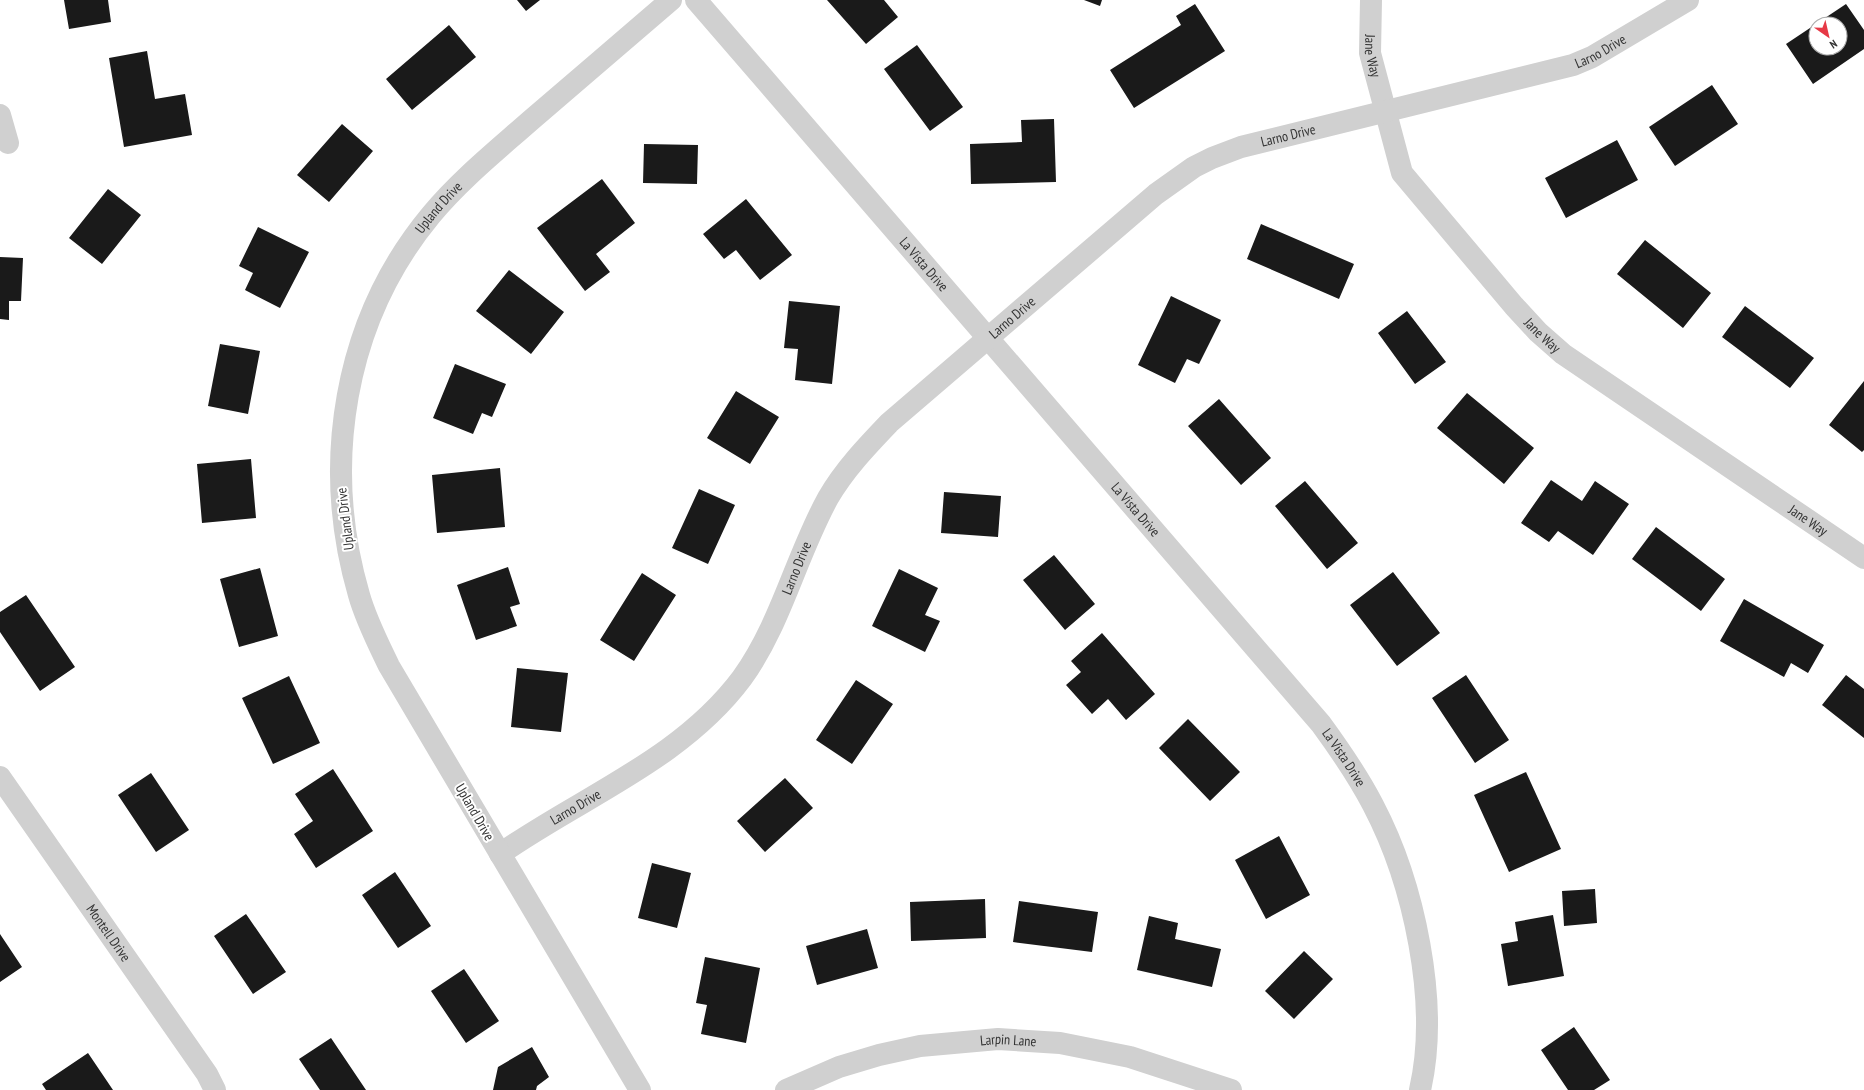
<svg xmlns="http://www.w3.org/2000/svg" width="1864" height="1090" font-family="'PT Sans Narrow',sans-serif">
<rect width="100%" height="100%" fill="#fff"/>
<path fill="#1a1a1a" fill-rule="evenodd" d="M64 0H108L111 22 69 29Z
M517 0H540L526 11Z
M827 0H884L898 17 866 44Z
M1084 0H1102L1100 6Z
M1195 4 1225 51 1134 108 1110 70 1181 25 1176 16Z
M1846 4 1864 30V49L1813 84 1786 44ZM1816 24H1840V48H1816Z
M449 25 476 57 412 110 386 79Z
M917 45 963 107 930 131 884 69Z
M147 51 155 99 185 94 192 135 124 147 109 58Z
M1712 85 1738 124 1675 166 1649 127Z
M1054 119 1056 182 971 184 970 144 1022 142 1021 120Z
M342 124 373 151 329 202 297 175Z
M1617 140 1638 180 1566 218 1545 178Z
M644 144 698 145 697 184 643 183Z
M602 179 635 223 596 254 610 272 585 291 537 228Z
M108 189 141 215 102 264 69 238Z
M746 199 792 255 760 280 736 250 724 259 703 234Z
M1261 224 1354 264 1339 299 1247 259Z
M258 227 309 252 280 308 245 290 253 273 239 266Z
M1645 240 1711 293 1683 328 1617 274Z
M0 257 23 258 21 301H9V320L0 319Z
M509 270 564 312 531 354 476 311Z
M1171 296 1221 320 1199 364 1187 359 1175 383 1138 365Z
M789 301 840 306 832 384 795 380 798 349 784 348Z
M1745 306 1814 358 1790 388 1722 337Z
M1407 311 1446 362 1415 384 1378 333Z
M220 344 260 351 248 414 208 406Z
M455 364 506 384 492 417 482 413 473 434 433 418Z
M1864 381V450L1862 452 1829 425Z
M736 391 779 417 750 464 707 438Z
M1467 393 1534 448 1504 484 1437 428Z
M1219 399 1271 458 1241 485 1188 426Z
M251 459 256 518 202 523 197 464Z
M500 468 505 527 437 533 432 475Z
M1551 480 1582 501 1595 481 1629 504 1593 555 1558 531 1549 542 1521 523Z
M1305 481 1358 543 1327 569 1275 506Z
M699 489 735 505 708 564 672 548Z
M944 492 1001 496 998 537 941 533Z
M1656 527 1725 579 1701 611 1632 559Z
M1054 555 1095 604 1065 630 1023 580Z
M508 567 520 604 510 607 517 626 476 640 457 585Z
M260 568 278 636 239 647 220 579Z
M899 569 938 588 925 615 940 621 925 652 872 626Z
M1393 572 1440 633 1397 666 1350 605Z
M642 573 676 595 634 661 600 640Z
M26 595 75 667 40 691 0 632V612Z
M1744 599 1824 645 1808 673 1791 663 1784 677 1720 641Z
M1102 633 1155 694 1126 720 1108 699 1092 714 1066 685 1081 672 1071 661Z
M517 668 568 673 561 732 511 727Z
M1466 675 1509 740 1475 763 1432 698Z
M1846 675 1864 689V738L1822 705Z
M289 676 320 743 273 764 242 698Z
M856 680 893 704 852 764 816 740Z
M1188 719 1240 772 1210 801 1159 748Z
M333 769 373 831 316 868 294 834 313 821 295 794Z
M1526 772 1561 849 1509 872 1474 795Z
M151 773 189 830 156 852 118 795Z
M785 778 813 808 765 852 737 821Z
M1279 836 1310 895 1266 919 1235 860Z
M652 863 691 873 677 928 638 918Z
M395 872 431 926 398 948 362 895Z
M1595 889 1597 923 1564 926 1562 891Z
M985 899 986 938 911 941 910 902Z
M1019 901 1098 912 1092 952 1013 942Z
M246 914 286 972 253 994 214 936Z
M1553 915 1564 976 1508 986 1501 944 1518 941 1515 922Z
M1149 916 1178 923 1175 939 1221 949 1212 987 1137 970Z
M867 929 878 968 817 985 806 946Z
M0 934 22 967 0 982Z
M1304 951 1333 979 1294 1019 1265 991Z
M705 957 760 968 746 1043 701 1034 707 1005 696 1003Z
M464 969 499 1021 466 1043 431 991Z
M1574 1027 1610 1080 1594 1090H1568L1541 1050Z
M331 1038 366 1090H320L299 1059Z
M532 1047 549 1077 537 1086 536 1090H493L498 1067Z
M88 1053 113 1090H46L42 1084Z"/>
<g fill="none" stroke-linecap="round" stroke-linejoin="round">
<g stroke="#d0d0d0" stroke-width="22">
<path id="s1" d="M696 0 1321 724C1340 750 1358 776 1373 805 1414 883 1440 1003 1420 1090"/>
<path id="s2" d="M1371 0 1370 53 1402 173 1514 306 1538 332 1563 354 1864 558"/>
<path d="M0 115 8 143"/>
<path id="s3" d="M0 777 207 1074 215 1090"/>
<path id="s4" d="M500 854C581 797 681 760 742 678 781 624 796 556 828 498 844 470 867 446 889 423L1156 194 1194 167 1212 158 1241 147 1573 65 1592 57 1688 0"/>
<path id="s5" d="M640 1090 389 666C378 643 366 620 359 595 321 465 343 321 431 215 460 180 496 151 530 121 577 81 624 40 671 0"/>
<path id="s6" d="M786 1090 839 1067 879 1055 920 1046 998 1039 1060 1043 1130 1057 1231 1090"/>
</g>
</g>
<g text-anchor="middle" stroke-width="4" stroke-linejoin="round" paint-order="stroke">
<g font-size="14" fill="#333" stroke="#fff">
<text dy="5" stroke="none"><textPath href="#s4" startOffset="1420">Larno Drive</textPath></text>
<text dy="5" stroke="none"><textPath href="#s2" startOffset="56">Jane Way</textPath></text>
<text dy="5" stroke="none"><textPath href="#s4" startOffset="1096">Larno Drive</textPath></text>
<text dy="5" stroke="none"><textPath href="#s5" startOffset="983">Upland Drive</textPath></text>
<text dy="5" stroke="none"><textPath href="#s1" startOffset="349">La Vista Drive</textPath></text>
<text dy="5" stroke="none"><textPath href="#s4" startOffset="760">Larno Drive</textPath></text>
<text dy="5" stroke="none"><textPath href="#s2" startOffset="392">Jane Way</textPath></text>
<text dy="5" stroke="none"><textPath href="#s1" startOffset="673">La Vista Drive</textPath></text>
<text transform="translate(345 519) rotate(-97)" y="5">Upland Drive</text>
<text dy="5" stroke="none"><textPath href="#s2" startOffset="716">Jane Way</textPath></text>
<text dy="5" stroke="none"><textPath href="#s4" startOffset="424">Larno Drive</textPath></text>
<text dy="5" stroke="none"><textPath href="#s1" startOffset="997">La Vista Drive</textPath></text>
<text dy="5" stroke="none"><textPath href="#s4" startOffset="89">Larno Drive</textPath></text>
<text transform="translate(475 812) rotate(60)" y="5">Upland Drive</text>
<text dy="5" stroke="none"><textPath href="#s3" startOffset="190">Montell Drive</textPath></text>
<text dy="5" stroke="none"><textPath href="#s6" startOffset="230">Larpin Lane</textPath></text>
</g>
</g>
<g transform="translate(1828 36) rotate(146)"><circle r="19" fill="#ffffff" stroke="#adadad"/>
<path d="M0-3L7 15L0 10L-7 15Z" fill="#e63946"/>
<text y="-6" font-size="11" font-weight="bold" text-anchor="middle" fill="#333333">N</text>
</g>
</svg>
